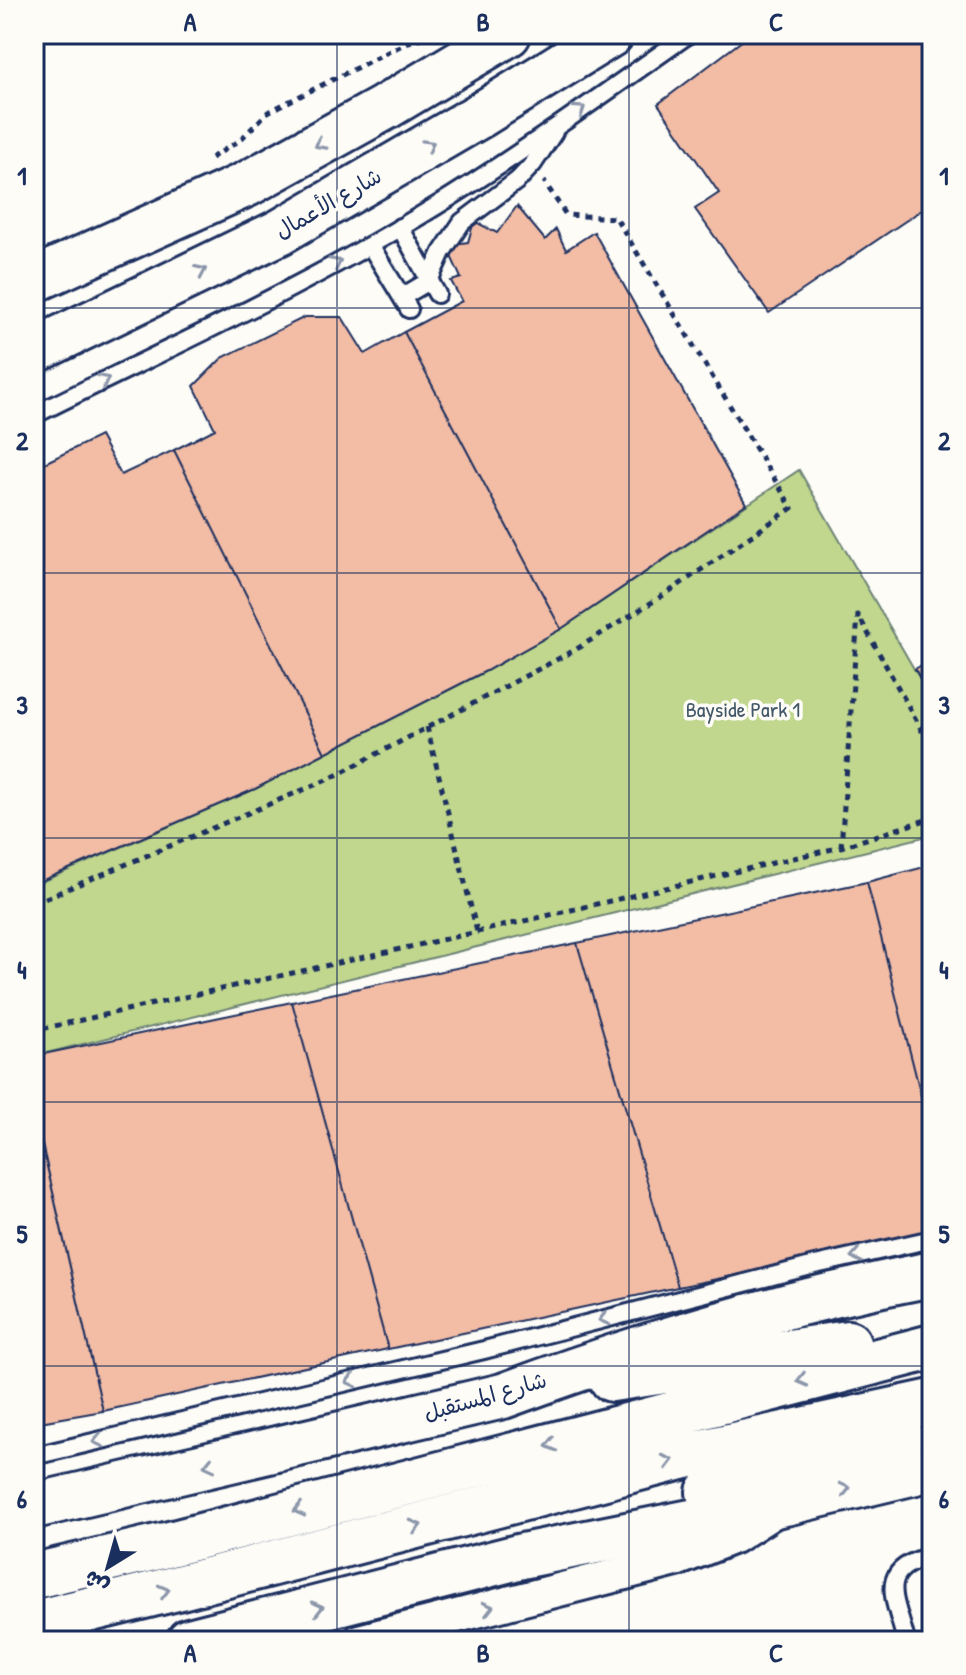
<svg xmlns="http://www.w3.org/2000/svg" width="966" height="1675" font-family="'Patrick Hand','Playpen Sans Arabic',sans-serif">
<rect width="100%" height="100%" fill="#fdfcf7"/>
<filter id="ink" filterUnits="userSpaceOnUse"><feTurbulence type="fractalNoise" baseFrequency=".0125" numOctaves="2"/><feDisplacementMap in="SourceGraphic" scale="16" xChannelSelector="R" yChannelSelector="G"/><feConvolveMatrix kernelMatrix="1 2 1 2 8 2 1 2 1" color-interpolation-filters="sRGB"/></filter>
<g filter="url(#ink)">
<path fill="#c0d78d" stroke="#6e8376" stroke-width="2" d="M799 470 932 700V835L34 1056V885L255 789 486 671 561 629Z"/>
<path fill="#f2bca5" stroke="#1b2f5e" stroke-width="2" d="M751 34H932V203L769 313 695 209 719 193 658 104Z
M517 206 545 240 556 229 566 250 594 232 746 504 561 629 404 332 462 301 451 281 461 278 446 245 468 242 474 221 497 233Z
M305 317H342L365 354 404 332 561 629 486 671 325 753 174 450 215 429 194 386 222 358Z
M100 436 121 475 174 450 325 753 255 789 34 884V468Z
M932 624V641L925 629Z
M932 659V700L915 669Z
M932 865V1139L867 882Z
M867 882 932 1139V1235L678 1287 577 943Z
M577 943 678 1287 388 1349 292 1002Z
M292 1002 388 1349 103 1411 34 1109V1056Z
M37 1123 103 1411 34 1423V1124Z"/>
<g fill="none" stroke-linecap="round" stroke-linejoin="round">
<defs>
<path id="lane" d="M400 227 437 294
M370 245 409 309
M402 297 429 281 442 252 462 222 518 180 533 164 554 132
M34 415C146 359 261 307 370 245 481 183 585 107 689 34
M34 1456 484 1350 815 1265 932 1239
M906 1641C895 1597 875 1569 932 1556"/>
<path id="street" d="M359 1641 676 1560 734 1537 773 1512"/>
<path id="secondary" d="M34 280 247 184 384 108 508 34
M34 351 280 232 479 116 611 34
M612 1379 848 1343
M709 1492 901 1437
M34 1506 503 1396C643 1344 785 1302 932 1274
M34 1576 166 1545 932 1347
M34 1623 177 1588 697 1453 932 1402
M189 1641 522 1556 785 1503 932 1468"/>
</defs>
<use href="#lane" stroke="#1b2f5e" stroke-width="22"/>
<use href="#street" stroke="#1b2f5e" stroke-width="38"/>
<use href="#secondary" stroke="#1b2f5e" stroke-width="50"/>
<path stroke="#1b2f5e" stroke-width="5" stroke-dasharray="6 6" stroke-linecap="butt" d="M211 158 239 141 268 112 406 43 432 34
M427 727 477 932
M841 847 858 615 932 749
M34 903 329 779 575 650 670 591 792 508 616 218 566 215 544 181
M34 996 41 1029 477 932 841 847 932 818"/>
<use href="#lane" stroke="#fdfcf7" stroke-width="16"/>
<use href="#street" stroke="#fdfcf7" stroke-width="32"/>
<use href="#secondary" stroke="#fdfcf7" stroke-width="44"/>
</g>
<defs><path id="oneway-chevron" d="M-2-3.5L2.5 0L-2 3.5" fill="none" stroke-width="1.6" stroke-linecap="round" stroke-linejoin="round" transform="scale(2)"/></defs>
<g stroke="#8c96aa">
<use href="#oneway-chevron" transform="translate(580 110) rotate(-34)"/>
<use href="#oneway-chevron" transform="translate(320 144) rotate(151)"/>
<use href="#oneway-chevron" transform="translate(429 145) rotate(-30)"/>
<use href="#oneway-chevron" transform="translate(336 263) rotate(-28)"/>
<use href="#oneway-chevron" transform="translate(201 271) rotate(-25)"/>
<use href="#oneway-chevron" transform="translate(104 380) rotate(-26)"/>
<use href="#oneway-chevron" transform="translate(856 1256) rotate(168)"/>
<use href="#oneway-chevron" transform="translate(604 1319) rotate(166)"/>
<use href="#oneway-chevron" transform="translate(802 1380) rotate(166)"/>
<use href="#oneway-chevron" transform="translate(351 1381) rotate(167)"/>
<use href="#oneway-chevron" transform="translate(98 1441) rotate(167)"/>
<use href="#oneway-chevron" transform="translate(551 1445) rotate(166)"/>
<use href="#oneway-chevron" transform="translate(668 1461) rotate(-15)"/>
<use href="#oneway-chevron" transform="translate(209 1465) rotate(167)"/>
<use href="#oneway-chevron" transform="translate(845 1489) rotate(-13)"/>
<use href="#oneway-chevron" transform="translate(299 1510) rotate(166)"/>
<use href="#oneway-chevron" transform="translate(416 1526) rotate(-15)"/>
<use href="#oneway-chevron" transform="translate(164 1591) rotate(-14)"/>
<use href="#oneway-chevron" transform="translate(318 1608) rotate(-14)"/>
<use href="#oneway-chevron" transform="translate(488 1608) rotate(-14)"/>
</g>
</g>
<path fill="none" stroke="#1b2f5e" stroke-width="2" stroke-opacity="0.55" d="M337 34V1641M629 34V1641M34 308H932M34 573H932M34 838H932M34 1102H932M34 1366H932"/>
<g text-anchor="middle" stroke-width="7" stroke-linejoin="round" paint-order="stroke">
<g font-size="22" fill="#1b2f5e" stroke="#fdfcf7">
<text transform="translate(328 203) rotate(-30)" y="8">شارع الأعمال</text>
<text transform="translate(485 1396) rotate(-16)" y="8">شارع المستقبل</text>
</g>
<g font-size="22" fill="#44596a" stroke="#fdfcf7">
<text x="743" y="717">Bayside Park 1</text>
</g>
</g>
<rect width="966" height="1675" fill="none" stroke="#fdfcf7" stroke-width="88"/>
<g transform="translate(108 1567) rotate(217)" stroke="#fdfcf7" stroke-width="6" paint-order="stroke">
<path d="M0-6L14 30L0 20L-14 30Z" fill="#1b2f5e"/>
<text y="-12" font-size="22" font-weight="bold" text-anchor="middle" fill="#1b2f5e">ش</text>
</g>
<rect x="44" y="44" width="878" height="1587" fill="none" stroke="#1b2f5e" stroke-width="3"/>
<g font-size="26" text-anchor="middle" font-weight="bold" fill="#1b2f5e">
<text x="190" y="31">A</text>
<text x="483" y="31">B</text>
<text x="776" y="31">C</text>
<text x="22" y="185">1</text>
<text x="944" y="185">1</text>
<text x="22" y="450">2</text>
<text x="944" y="450">2</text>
<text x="22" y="714">3</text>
<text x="944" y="714">3</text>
<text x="22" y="979">4</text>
<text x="944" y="979">4</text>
<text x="22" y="1243">5</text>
<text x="944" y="1243">5</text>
<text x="22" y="1508">6</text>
<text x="944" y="1508">6</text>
<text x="190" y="1662">A</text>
<text x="483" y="1662">B</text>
<text x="776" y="1662">C</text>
</g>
</svg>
